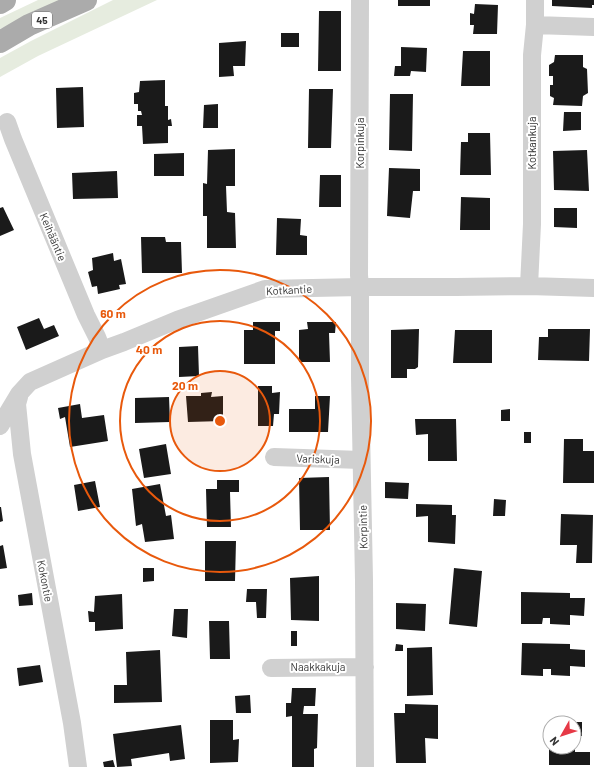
<svg xmlns="http://www.w3.org/2000/svg" width="594" height="767" font-family="Barlow,sans-serif">
<rect width="100%" height="100%" fill="#fff"/>
<path fill="#e6ecdf" d="M38 0H61L0 29V18Z
M113 0H157L38 56 0 77V58L31 41Z"/>
<path fill="#1a1a1a" d="M398 0H430V6H398Z
M552 0H594V5H592V8L552 6Z
M475 4 498 5 497 34H473L474 25H470V13L474 14Z
M319 11H341V71H318Z
M281 33H299V47H281Z
M246 41 245 66H233L234 76 219 77V43Z
M401 47 427 48 426 72 411 71 410 76H394L395 66H401Z
M463 51H490V86H461Z
M555 55H583V67L587 69 588 93 583 96 582 106 553 105 554 98 550 96V85H553V76H549V65L554 62Z
M165 80V106H168V120L171 119 172 126H168V143L143 144 142 126H137V115H142L141 111H138V104H134V93L139 92 140 81Z
M83 87 84 127 57 128 56 88Z
M309 89H333L331 148H308Z
M390 94H413L412 151 389 150Z
M218 104V128H203L204 105Z
M564 112H581V130L563 131Z
M468 133H490L491 175H460L461 142H468Z
M235 149V186H226L227 212 235 213 236 248H207V216H203V183L207 184 208 150Z
M587 150 589 191 554 190 553 151Z
M184 153V176H154V154Z
M389 168 420 169V191H413L410 218 387 216Z
M117 171 118 198 73 199 72 173Z
M320 175H341V207H319Z
M461 197 490 198V230H460Z
M3 207 14 230 0 236V208Z
M554 208H577V228L554 227Z
M277 218 301 219 300 235 307 236V255H276Z
M141 237H165L166 242H181L182 273H142Z
M113 253 114 261 121 259 126 284 119 285 120 289 98 294 97 286 92 287 88 272 93 270 92 258Z
M39 318 44 329 54 325 59 336 26 350 17 327Z
M253 322H280V331H275V364H244V330H253Z
M307 322H336L335 333H329L330 362H299V330L308 329Z
M419 329 418 367 415 369H407V378H391V330Z
M548 329H590L589 361 538 360 539 337H548Z
M455 330H492V363H453Z
M198 346 199 376 179 377V347Z
M258 386H272V393L280 392 279 414H274L273 426H258Z
M212 392 211 397 223 396V421L188 422 186 396H201V393Z
M315 396H330L328 432H289V409H315Z
M169 397 170 422 135 423V398Z
M80 404 82 418 104 415 108 441 70 447 65 417 60 419 58 408Z
M510 409V421H501V410Z
M415 419H456L457 461H428V434L416 435Z
M524 432H531V443H524Z
M564 439H583V451H594V483H563Z
M166 444 171 474 144 478 139 449Z
M329 477 330 530H300L299 478Z
M217 480H239V492H230L231 527H207L206 489H217Z
M95 481 100 507 78 511 74 485Z
M385 482 409 483 408 499 385 498Z
M160 484 166 516 171 515 174 539 145 542 142 524 136 526 132 489Z
M494 499 506 500 505 516H493Z
M416 504 452 505V515H456L455 544 428 542V516L416 517Z
M0 507H1L3 521 0 522Z
M561 514 593 515 592 563H576L577 545H560Z
M205 541H236L235 581H205Z
M3 545 7 568 0 569V546Z
M143 568H154V581L143 582Z
M454 568 482 571 477 627 449 624Z
M319 576V621L291 620 290 578Z
M247 589H267L266 618H257L256 602H246Z
M521 592 570 593V598H585L584 616 570 615V625L550 624V618H543L542 624H521Z
M32 593 33 605 19 606 18 595Z
M122 594 123 629 95 631V622H89L88 611 94 612 95 596Z
M396 603 426 604 425 631 396 629Z
M174 609H188L187 638 172 636Z
M209 621H229L230 659H210Z
M291 631H297V646H291Z
M522 643 570 644V649L585 650V667L570 666V676L551 675V669H543V676L521 675Z
M396 644 403 645V651H395Z
M432 647 433 695 407 696V648Z
M160 650 162 702 114 703V685H127L126 652Z
M40 665 43 682 19 686 17 668Z
M292 688H316L315 706H304L303 714H318L317 748 314 749V767H292V716L286 717V703H291Z
M250 695 251 713H236L235 696Z
M405 704 438 705V739L425 738 426 763H396L394 713H405Z
M210 720H233V740L239 739 238 762 210 763Z
M574 722H582V736H575V752H590V765H549V747H574Z
M181 725 185 759 170 761 169 753 131 759 132 766 117 767 113 734Z
M113 760 115 767H104L103 762Z"/>
<g fill="none" stroke-linecap="round" stroke-linejoin="round">
<path stroke="#d0d0d0" stroke-width="18" d="M360 0 359 275 360 287V378L364 580 365 767
M535 25 594 27
M7 122 13 139 86 315 97 337 102 350
M529 286 532 224V55L535 25V0
M19 397 17 404 22 454 72 723 78 767
M0 426 19 394 30 382 102 350 124 342 177 320 265 289 360 287H456L529 286 594 288
M274 457 361 460
M271 668 365 667"/>
<path stroke="#ababab" stroke-width="22" d="M0 3 5 0
M0 42 29 25 86 0"/>
</g>
<circle cx="220" cy="421" r="50" fill="#e8590c" fill-opacity=".12"/>
<g fill="none" stroke="#e8590c" stroke-width="2">
<circle cx="220" cy="421" r="50"/>
<circle cx="220" cy="421" r="100"/>
<circle cx="220" cy="421" r="151"/>
</g>
<g text-anchor="middle" stroke-width="4" stroke-linejoin="round" paint-order="stroke">
<rect fill="#fff" stroke="#707070" stroke-width="1" x="32" y="12" width="20" height="16" rx="3"/>
<g font-size="10" font-weight="bold" fill="#333">
<text x="42" y="24">45</text>
</g>
<g font-size="11" fill="#333" stroke="#fff">
<text transform="translate(360 143) rotate(-90)" y="4">Korpinkuja</text>
<text transform="translate(532 143) rotate(-90)" y="4">Kotkankuja</text>
<text transform="translate(53 237) rotate(67)" y="4">Keihääntie</text>
<text transform="translate(289 290) rotate(-3)" y="4">Kotkantie</text>
<text transform="translate(318 459) rotate(2)" y="4">Variskuja</text>
<text transform="translate(363 527) rotate(-91)" y="4">Korpintie</text>
<text transform="translate(45 581) rotate(79)" y="4">Kokontie</text>
<text x="318" y="671">Naakkakuja</text>
</g>
</g>
<circle cx="220" cy="421" r="6" fill="#e8590c" stroke="#fff" stroke-width="2"/>
<g font-size="12" text-anchor="middle" font-weight="bold" fill="#e8590c" stroke="#fff" stroke-width="4" stroke-linejoin="round" paint-order="stroke">
<text x="113" y="318">60 m</text>
<text x="149" y="354">40 m</text>
<text x="185" y="390">20 m</text>
</g>
<g transform="translate(562 735) rotate(231)"><circle r="19" fill="#ffffff" stroke="#adadad"/>
<path d="M0-3L7 15L0 10L-7 15Z" fill="#e63946"/>
<text y="-6" font-size="11" font-weight="bold" text-anchor="middle" fill="#333333">N</text>
</g>
</svg>
